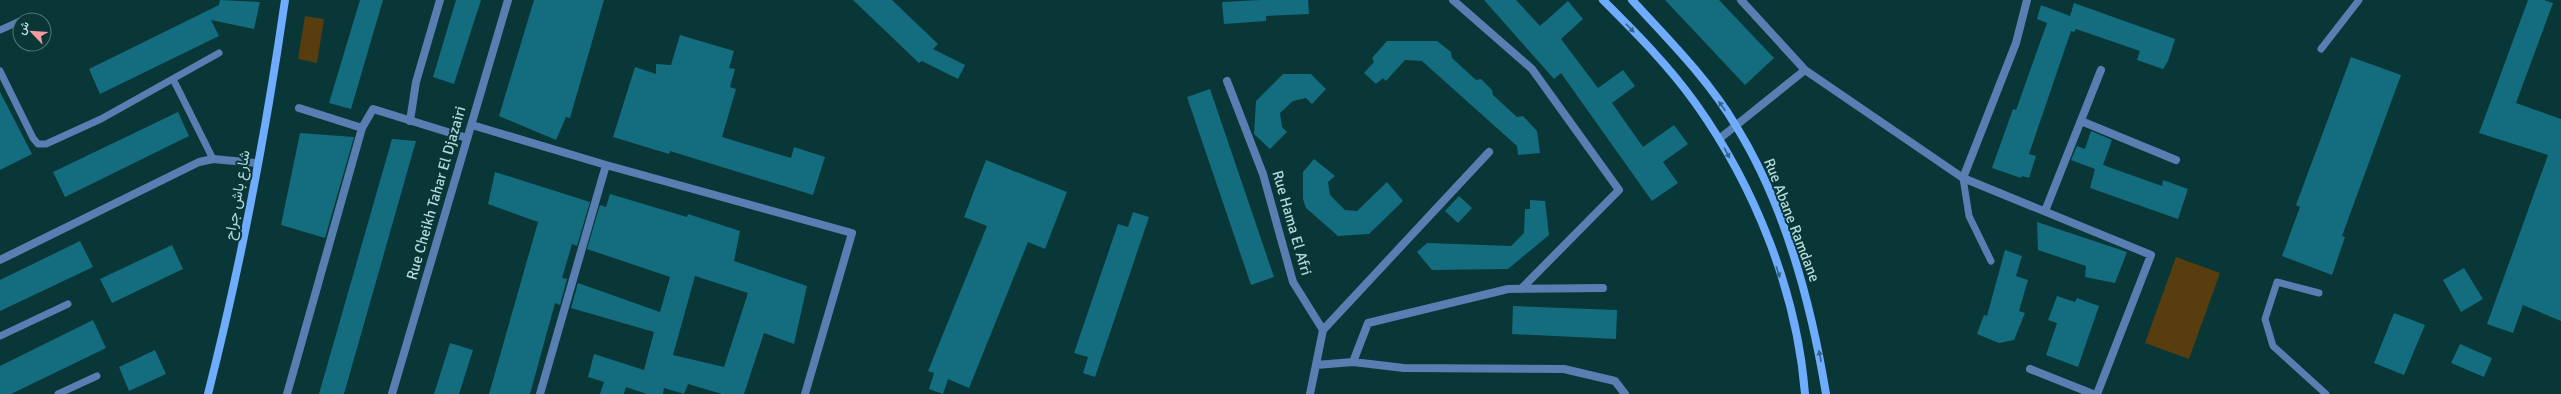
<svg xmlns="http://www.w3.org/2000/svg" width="2561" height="394" font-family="Signika,Vazirmatn,sans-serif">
<rect width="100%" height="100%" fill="#093637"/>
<path fill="#583d0f" d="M305 16 324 19 317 63 298 59Z
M2176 257 2220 273 2189 359 2145 343Z"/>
<path fill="#136d7f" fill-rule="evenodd" d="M220 0 260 2 254 29 211 20 219 36 100 94 89 69 219 5Z
M360 0H383L351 109 329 103Z
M456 0H481L454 84 433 77Z
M534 0H604L570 118 566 117 556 140 499 116Z
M853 0H892L938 44 933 49 965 65 958 79 922 61 919 63Z
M1261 0H1308L1309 14 1266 16V21L1224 24 1222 2Z
M1484 0H1516L1540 26 1568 1 1583 19 1561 39 1598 88 1623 70 1635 86 1612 103 1643 147 1674 125 1688 144 1663 162 1678 183 1652 201 1561 73 1554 79Z
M1665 0H1719L1774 58 1745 85Z
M2528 0H2544L2553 3 2516 103 2561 119V321L2523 305 2513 333 2487 324 2548 155 2479 133Z
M2074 3 2175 39 2168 61 2163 69 2137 60 2140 51 2076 29 2074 32 2071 31 2029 154 2036 156 2029 178 2022 176 2021 178 1992 168 2013 109 2016 110 2047 23 2037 19 2041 5 2070 16Z
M680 35 734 51 729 68 735 69 730 87 736 89 722 137 791 158 794 147 825 157 813 195 670 151 669 154 613 137 635 67 656 74V64L671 65Z
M1387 41H1437L1451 52 1452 58 1476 80 1481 79 1492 90 1493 95 1517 117 1523 116 1537 131 1540 153 1518 155 1517 146 1422 61 1405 60 1386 81 1383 78 1376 84 1364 73 1374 62 1372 58Z
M2351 57 2401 75 2342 236 2345 237 2332 275 2282 256 2300 207 2296 205Z
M1283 74H1311L1326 89 1312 104 1306 98 1293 101 1280 113 1282 127 1287 132 1270 149 1254 134 1256 101Z
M1210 89 1274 277 1251 285 1187 97Z
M0 92 32 154 0 170Z
M178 112 189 136 65 197 53 172Z
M2091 131 2112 140 2103 165 2162 186 2163 180 2188 189 2178 219 2090 188 2095 169 2071 160 2077 146 2085 149Z
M300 133 354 137 325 238 281 225Z
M392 139 416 141 344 394H319Z
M1314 159 1335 176 1328 182 1330 195 1345 210 1357 211 1387 182 1403 201 1369 234 1338 236 1306 208 1303 199V172Z
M986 160 1067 192 1045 249 1028 242 969 388 948 379 943 394 929 389 934 373 928 371 987 226 964 217Z
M495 172 590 202 577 246 572 244 562 278 567 279 560 305 555 303 530 394H489L538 222 488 204Z
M610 194 687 217 688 214 740 231 734 261 807 286 794 344 764 333 744 394H722L688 384 684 394 664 388 663 394H647L626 387 624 394H600L604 382 588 377 594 354 644 370 654 332 571 308 578 283 660 312 670 277 587 249 600 205 606 207ZM695 276 748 293 724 367 673 355Z
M1459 196 1472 208 1458 223 1445 211Z
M1530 200 1545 201 1549 235 1508 269 1432 270 1417 252 1427 243 1511 246 1524 233 1525 209H1530Z
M1133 212 1149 217 1095 377 1083 373 1088 357 1074 353 1118 224 1128 227Z
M2037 222 2127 252 2115 283 2085 277 2086 266 2038 250Z
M80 241 93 267 0 311V280Z
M172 245 183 269 112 303 100 279Z
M2005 250 2022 256 2016 276 2028 280 2019 311 2025 313 2014 340 1999 343 1977 334 1984 315 1987 316Z
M2464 268 2483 299 2461 312 2443 280Z
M2057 296 2075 302 2077 298 2099 306 2078 367 2046 355 2057 323 2048 320Z
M1513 306 1617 310 1616 339 1512 334Z
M2394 313 2425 325 2404 375 2374 363Z
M93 320 106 348 11 394H0V366Z
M450 343 473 350 459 394H434Z
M2460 344 2492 358 2484 377 2451 363Z
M155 350 166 374 129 391 119 367Z"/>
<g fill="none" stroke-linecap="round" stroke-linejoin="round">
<path stroke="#597fb2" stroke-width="7" d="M0 30 20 21
M2321 49 2359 0
M0 71 33 138 38 144H46L101 119 219 53
M173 79 213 159
M1963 178 1969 216 1991 261
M2319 293 2277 282 2265 319 2273 346 2326 394
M0 336 68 304
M58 394 97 376"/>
<path stroke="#597fb2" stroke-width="8" d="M1453 0 1532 69 1619 190 1521 289
M1741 0 1805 70
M1227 81 1263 174 1293 282 1323 330 1310 394
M299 108 362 128 373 109 467 138
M410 121 416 82 440 0
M2081 121 2176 160
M472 125 606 165 852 233 805 394
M1719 139 1805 70 1963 178 2151 255 2097 394
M1963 178 2016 43 2027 0
M2045 211 2101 70
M0 260 199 162 213 159 257 163
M1323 330 1489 152
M1353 362 1368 323 1508 289 1603 288
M1316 365 1353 362 1404 368 1564 369 1615 381 1625 394
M2030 369 2093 394
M287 394 362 128
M392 394 508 0
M540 394 606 165"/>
<path stroke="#6facfd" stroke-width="8" d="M1603 0C1636 33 1669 66 1696 104 1755 187 1797 292 1805 394
M1632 0C1669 40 1708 79 1736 126 1785 205 1811 303 1826 394
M208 394C241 264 266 132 285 0"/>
</g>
<defs><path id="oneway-solid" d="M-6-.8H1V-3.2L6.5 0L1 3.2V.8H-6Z"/></defs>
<g fill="#326586">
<use href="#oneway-solid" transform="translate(1630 28) rotate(46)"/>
<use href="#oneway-solid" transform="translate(1722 106) rotate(-125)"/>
<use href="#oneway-solid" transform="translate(1727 153) rotate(62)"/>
<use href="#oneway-solid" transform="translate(1778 272) rotate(72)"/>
<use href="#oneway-solid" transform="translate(1820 356) rotate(-101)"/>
</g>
<g text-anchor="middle" stroke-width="4" stroke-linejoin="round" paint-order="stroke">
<g font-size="15" fill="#b5dada" stroke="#093637">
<text transform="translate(436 193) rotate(-74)" y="5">Rue Cheikh Tahar El Djazairi</text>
<text transform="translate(237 195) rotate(-80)" y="5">شارع باش جراح</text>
<text transform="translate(1792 220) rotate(69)" y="5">Rue Abane Ramdane</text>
<text transform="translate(1292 223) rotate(74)" y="5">Rue Hama El Afri</text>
</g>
</g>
<g transform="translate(32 32) rotate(295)"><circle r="19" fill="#093637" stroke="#4e7878"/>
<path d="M0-3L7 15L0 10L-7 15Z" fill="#f49aa0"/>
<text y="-6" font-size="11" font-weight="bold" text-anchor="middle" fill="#b5dada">ش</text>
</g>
</svg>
